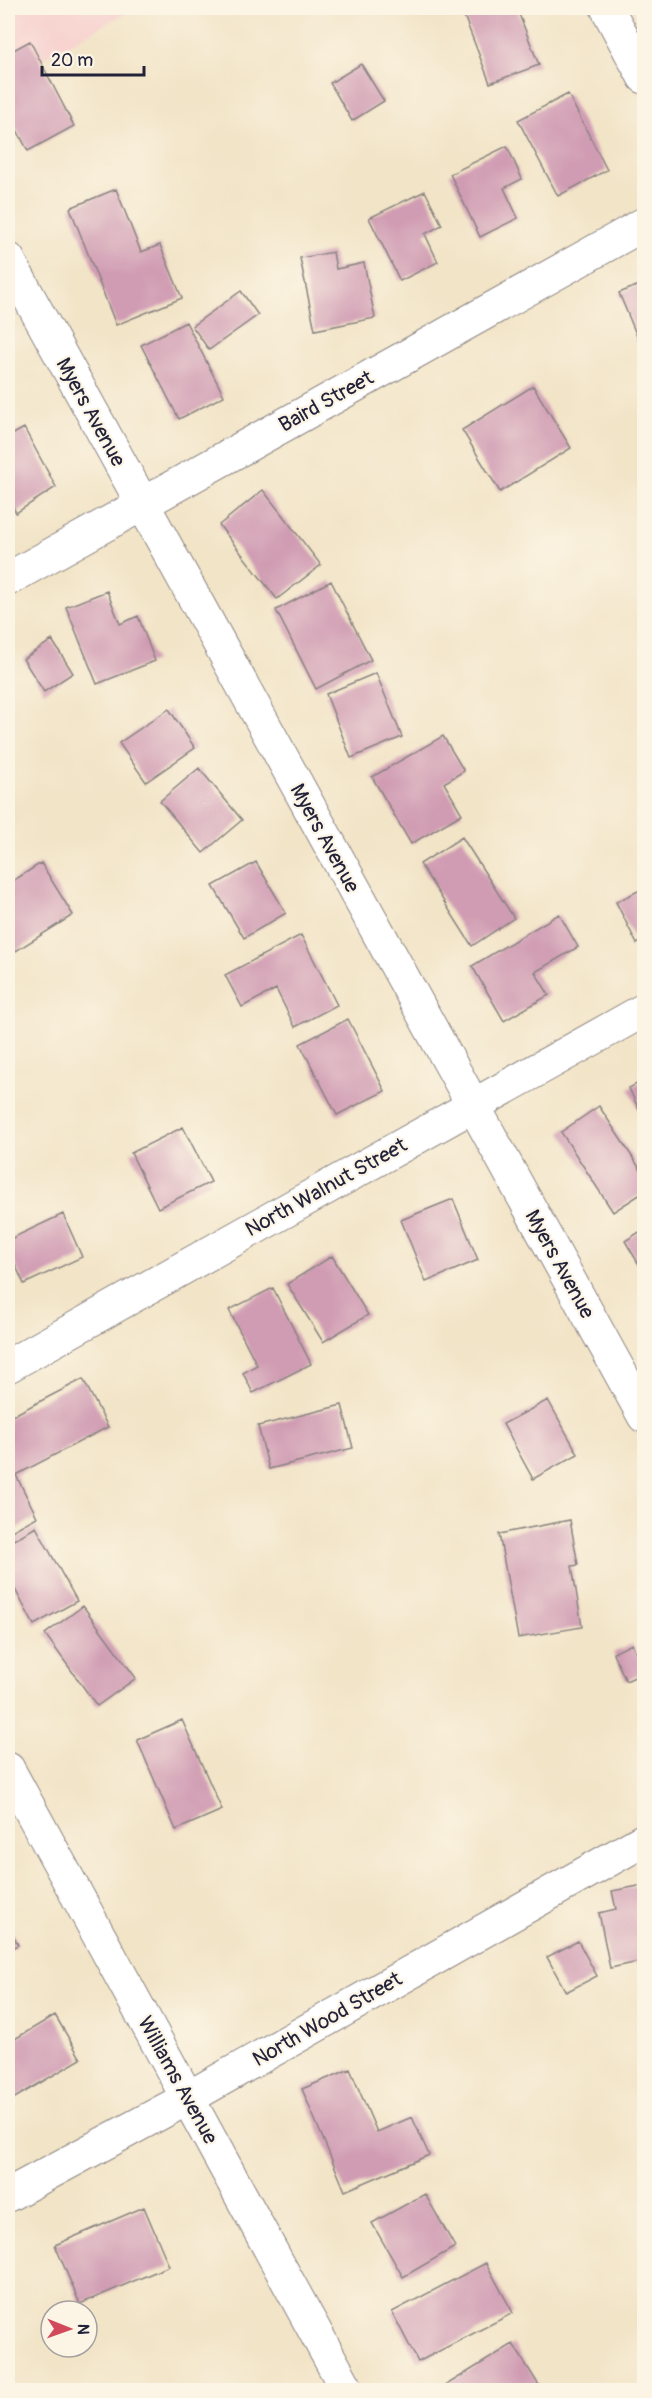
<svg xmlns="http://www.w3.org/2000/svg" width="652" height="2398" font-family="Pangolin,sans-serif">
<rect width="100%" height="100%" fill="#fcf5e5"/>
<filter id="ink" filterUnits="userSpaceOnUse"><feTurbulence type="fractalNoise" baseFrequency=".0167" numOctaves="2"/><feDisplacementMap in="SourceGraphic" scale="12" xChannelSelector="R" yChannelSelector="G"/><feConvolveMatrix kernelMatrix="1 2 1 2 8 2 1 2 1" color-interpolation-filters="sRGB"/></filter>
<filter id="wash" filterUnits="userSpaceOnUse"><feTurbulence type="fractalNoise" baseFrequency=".008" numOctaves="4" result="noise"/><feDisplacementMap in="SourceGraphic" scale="24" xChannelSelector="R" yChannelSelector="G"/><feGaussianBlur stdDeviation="1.35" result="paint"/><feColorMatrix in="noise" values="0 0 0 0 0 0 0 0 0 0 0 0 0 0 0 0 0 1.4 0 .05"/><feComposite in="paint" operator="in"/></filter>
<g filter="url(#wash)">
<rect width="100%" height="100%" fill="#f2e4c7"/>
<path fill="#f7d0ce" d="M8 8H135L8 77Z"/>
<g id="blocks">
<path fill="#d09cb3" d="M461 8H510L511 11 517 9 539 65 490 83Z
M30 41 74 126 28 151 8 113V53Z
M361 64 384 101 352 121 330 83Z
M568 94 607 170 558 196 518 120Z
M507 146 522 179 504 188 518 218 480 237 450 174Z
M116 189 141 252 160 245 182 298 116 325 70 208Z
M425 191 442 225 425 234 438 262 400 281 369 218Z
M333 252 336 269 364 263 375 318 315 330 300 258Z
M644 283V353L619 293Z
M241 291 258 315 209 350 192 326Z
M186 322 224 396 179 419 141 345Z
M533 386 571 448 500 492 462 430Z
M24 428 56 487 16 513 8 496V437Z
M263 490 321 565 277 599 219 525Z
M331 581 371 660 316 689 276 610Z
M107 591 120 624 138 616 155 661 97 684 66 607Z
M52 640 73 673 44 692 23 659Z
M376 673 402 737 351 758 326 694Z
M169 709 195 748 146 782 119 743Z
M443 736 464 771 444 783 462 814 411 844 372 777Z
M199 768 242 820 203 853 160 801Z
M462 837 514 918 472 946 420 864Z
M256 862 286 913 244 938 213 886Z
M41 863 73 915 8 956V884Z
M644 888V940L637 944 616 902Z
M559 914 578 947 535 972 549 995 504 1021 472 966Z
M301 935 337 1005 295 1027 276 989 242 1007 225 975Z
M348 1019 385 1091 337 1115 300 1044Z
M644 1080V1121L629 1088Z
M599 1106 644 1175V1192L613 1212 561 1132Z
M183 1127 211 1182 158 1208 131 1153Z
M453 1199 478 1260 426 1282 401 1220Z
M63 1214 82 1257 24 1284 8 1249V1240Z
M644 1229V1273L625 1241Z
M332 1256 368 1315 323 1342 287 1284Z
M273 1288 311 1364 253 1393 243 1373 257 1365 229 1310Z
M83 1379 108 1427 16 1475 37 1517 8 1533V1418Z
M548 1400 578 1454 533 1479 503 1424Z
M342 1405 353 1448 269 1469 258 1426Z
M570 1520 578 1565 572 1566 582 1627 518 1638 499 1534Z
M36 1527 77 1601 34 1625 8 1576V1543Z
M83 1606 136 1678 97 1706 45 1634Z
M632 1644 640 1661 644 1658V1673L626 1681 613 1653Z
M182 1720 222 1810 176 1830 137 1740Z
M644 1885V1961L610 1968 599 1913 616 1909 612 1891Z
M8 1924 18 1945 8 1950Z
M578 1941 597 1976 566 1992 547 1957Z
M55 2015 81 2059 8 2102V2043Z
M350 2069 377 2132 412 2117 429 2155 345 2191 302 2089Z
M425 2194 455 2247 403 2277 372 2223Z
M144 2207 169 2266 80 2304 55 2245Z
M486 2263 513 2313 418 2362 392 2312Z
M513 2344 542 2390H438Z"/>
</g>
</g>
<g filter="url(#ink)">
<use href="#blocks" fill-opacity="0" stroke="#8a8381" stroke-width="1.5"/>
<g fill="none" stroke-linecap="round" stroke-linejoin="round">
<defs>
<path id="minor" d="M607 8 644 77
M8 259 644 1416
M8 579 644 224
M8 1366 644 1010
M8 1769 347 2390
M8 2195 188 2098 644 1840"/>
</defs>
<use href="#minor" stroke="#8a8381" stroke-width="35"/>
<use href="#minor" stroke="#fff" stroke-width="33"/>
</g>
</g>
<g text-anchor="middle" stroke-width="4.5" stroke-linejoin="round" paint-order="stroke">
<g font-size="21" fill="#22223b" stroke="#fcf5e5">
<text transform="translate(326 401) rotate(-29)" y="7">Baird Street</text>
<text transform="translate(91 412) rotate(61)" y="7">Myers Avenue</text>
<text transform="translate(325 838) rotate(61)" y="7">Myers Avenue</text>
<text transform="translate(326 1187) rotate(-29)" y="7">North Walnut Street</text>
<text transform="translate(560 1264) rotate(61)" y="7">Myers Avenue</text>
<text transform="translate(327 2019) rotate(-30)" y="7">North Wood Street</text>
<text transform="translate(178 2080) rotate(61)" y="7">Williams Avenue</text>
</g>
</g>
<rect width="652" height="2398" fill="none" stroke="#fcf5e5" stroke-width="30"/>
<g transform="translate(69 2329) rotate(91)"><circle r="28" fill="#fcf5e5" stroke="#a5a1a1" stroke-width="1.5"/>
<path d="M0-4.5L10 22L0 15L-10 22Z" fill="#d1495b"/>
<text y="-9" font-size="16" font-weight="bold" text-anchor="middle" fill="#22223b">N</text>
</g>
<path d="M42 66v9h102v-9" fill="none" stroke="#22223b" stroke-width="3"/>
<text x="51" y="66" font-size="18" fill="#22223b" stroke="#fcf5e5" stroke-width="4.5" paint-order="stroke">20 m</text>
</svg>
